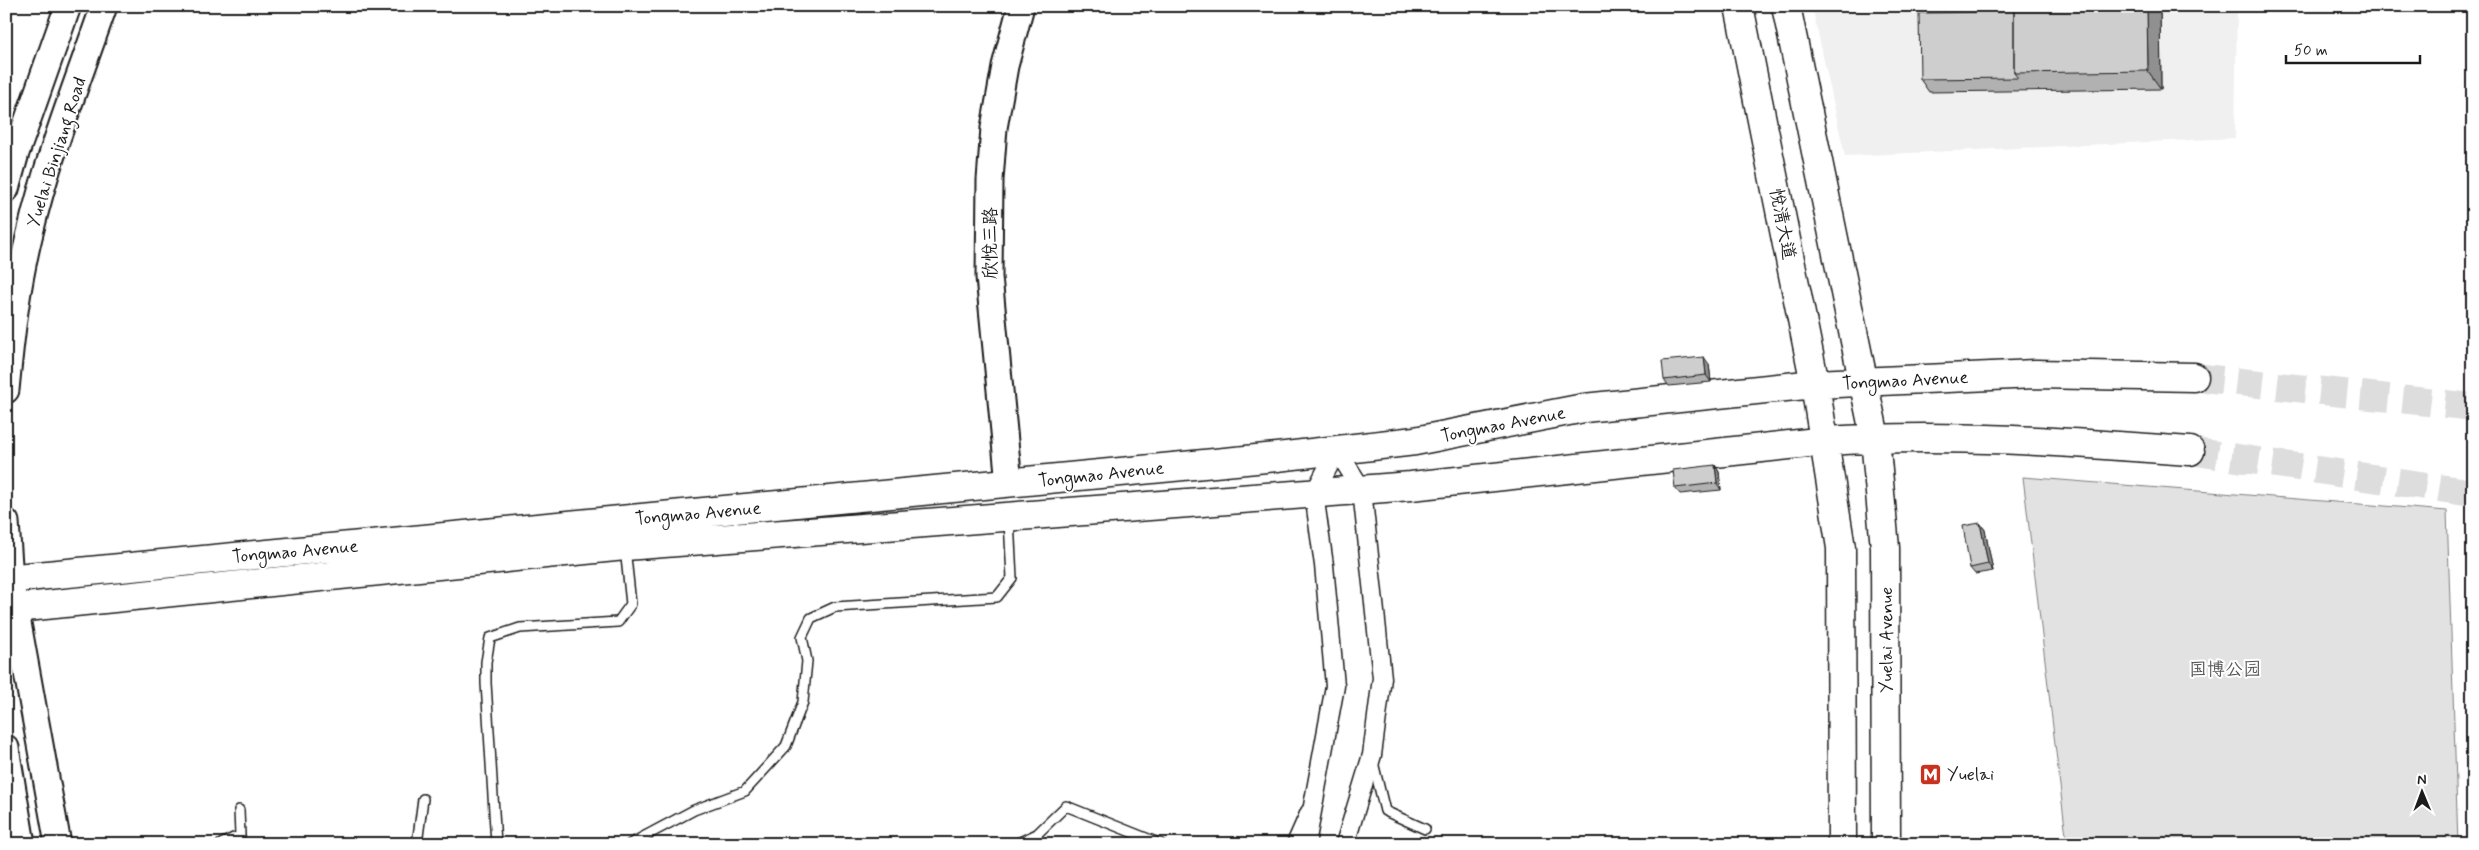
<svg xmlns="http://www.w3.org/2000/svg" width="2479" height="850" font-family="Mynerve,'LXGW WenKai TC',sans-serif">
<rect width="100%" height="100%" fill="#fff"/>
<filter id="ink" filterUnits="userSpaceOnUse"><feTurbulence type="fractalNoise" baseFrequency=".02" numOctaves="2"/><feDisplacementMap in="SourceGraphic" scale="10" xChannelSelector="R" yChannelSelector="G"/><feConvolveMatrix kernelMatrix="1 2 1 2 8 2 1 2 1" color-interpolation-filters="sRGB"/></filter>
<g filter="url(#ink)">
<path fill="#f0f0f0" d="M1812 6H2237L2235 138 1845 156Z"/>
<path fill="#e2e2e2" stroke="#7f7f7f" d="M2023 477 2447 511 2458 844H2067Z"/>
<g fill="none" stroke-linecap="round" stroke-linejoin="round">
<path stroke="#ddd" stroke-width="28" stroke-dasharray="28 14" stroke-linecap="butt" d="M2194 377 2473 407
M2190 451 2473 493"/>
<defs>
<path id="lane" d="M1373 762 1385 811 1425 829
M221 844 240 835 239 810
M417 844 423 799
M496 844 486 683V662L490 638 520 628 618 622 631 604 625 548
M630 844 694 810 745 791 786 746 803 702 807 661 802 637 811 618 835 607 997 597 1012 578 1009 520
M1016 844 1037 834 1066 806 1161 844
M1291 844 1306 810"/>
<path id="street" d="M1306 844 1335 686 1324 565 1314 494 1337 450 1362 490 1382 678 1372 755 1345 844"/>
<path id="secondary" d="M6 189 16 153 68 6
M6 390C11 337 17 285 30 233 48 156 78 81 104 6
M1009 483 989 277 990 180 994 128 1005 66 1021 6
M6 522 10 579 58 844
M6 748 22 844"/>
<path id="primary" d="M1739 6 1815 384 1841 548 1842 844
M1786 6 1875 438 1885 548 1886 844
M6 579 1277 457 1415 441 1584 408 1815 384 2035 374 2194 377
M6 609 625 546 1411 486 1826 441C1947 433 2069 442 2190 451"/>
</defs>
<use href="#lane" stroke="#1c1c1c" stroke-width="12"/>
<use href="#street" stroke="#1c1c1c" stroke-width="21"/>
<use href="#secondary" stroke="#1c1c1c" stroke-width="29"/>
<use href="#primary" stroke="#1c1c1c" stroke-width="31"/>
<use href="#lane" stroke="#fff" stroke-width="9"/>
<use href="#street" stroke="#fff" stroke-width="18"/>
<use href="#secondary" stroke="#fff" stroke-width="25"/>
<use href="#primary" stroke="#fff" stroke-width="28"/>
</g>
<path fill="#b1b1b1" stroke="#1c1c1c" d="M2160 6 2161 89 1929 92 1920 79 2002 12 2054 8Z
M1709 364 1711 382 1669 386 1664 380Z
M1715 465 1719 472 1721 490 1680 494 1675 488Z
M1980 523 1985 530 1993 571 1975 574 1970 568Z"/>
<path fill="#909090" stroke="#1c1c1c" d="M2046 6H2054L2055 26 2046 14Z
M2151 6H2160L2161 89 2148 71 2147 7Z
M1704 357 1709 364 1711 382 1706 375Z
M1715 465 1719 472 1721 490 1717 483Z
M1980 523 1985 530 1993 571 1988 564Z"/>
<path fill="#cecece" stroke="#1c1c1c" d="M2002 6H2046V8L2014 9V73L2018 78 1920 79 1919 13 2002 12Z
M2097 6H2151V12L2147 7 2097 8Z
M2147 7 2148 71 2014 73V9Z
M1704 357 1706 375 1664 380 1662 361Z
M1715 465 1717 483 1675 488 1673 470Z
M1980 523 1988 564 1970 568 1963 526Z"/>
</g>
<defs>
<symbol id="metro-square" viewBox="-11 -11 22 22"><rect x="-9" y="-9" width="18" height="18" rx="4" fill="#c8321e" stroke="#fff"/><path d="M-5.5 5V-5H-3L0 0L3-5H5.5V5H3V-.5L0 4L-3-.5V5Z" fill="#fff"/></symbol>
</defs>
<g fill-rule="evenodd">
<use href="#metro-square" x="1918" y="762" width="25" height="25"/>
</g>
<g text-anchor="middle" stroke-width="4" stroke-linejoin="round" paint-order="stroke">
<g font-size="18" fill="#1c1c1c" stroke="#fff">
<text transform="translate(56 152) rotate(-72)" y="6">Yuelai Binjiang Road</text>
<text transform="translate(1783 224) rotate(79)" y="6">悦清大道</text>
<text transform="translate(990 243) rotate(-90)" y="6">欣悦三路</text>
<text transform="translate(1905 380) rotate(-3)" y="6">Tongmao Avenue</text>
<text transform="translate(1503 424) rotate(-11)" y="6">Tongmao Avenue</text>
<text transform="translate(1101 474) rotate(-6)" y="6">Tongmao Avenue</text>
<text transform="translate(698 513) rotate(-5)" y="6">Tongmao Avenue</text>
<text transform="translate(295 551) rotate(-5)" y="6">Tongmao Avenue</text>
<text transform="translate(1886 640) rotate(-90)" y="6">Yuelai Avenue</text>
</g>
<g font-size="18" fill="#575757" stroke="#fff">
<text x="2225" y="675">国博公园</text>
</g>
<g font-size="18" fill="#1c1c1c" stroke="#fff" text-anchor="start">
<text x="1947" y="780">Yuelai</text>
</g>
</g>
<rect width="2479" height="850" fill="none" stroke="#fff" stroke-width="25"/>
<rect x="12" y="12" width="2454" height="825" fill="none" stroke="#1c1c1c" stroke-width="2" filter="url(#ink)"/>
<g transform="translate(2422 792) rotate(359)" stroke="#ffffff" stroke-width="4" paint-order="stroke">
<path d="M0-4L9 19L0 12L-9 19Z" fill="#1c1c1c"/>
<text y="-8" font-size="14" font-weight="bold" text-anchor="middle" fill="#1c1c1c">N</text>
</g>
<path d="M2286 55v8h134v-8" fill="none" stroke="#1c1c1c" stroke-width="2.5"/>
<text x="2294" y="55" font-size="15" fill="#1c1c1c" stroke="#ffffff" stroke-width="4" paint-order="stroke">50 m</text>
</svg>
